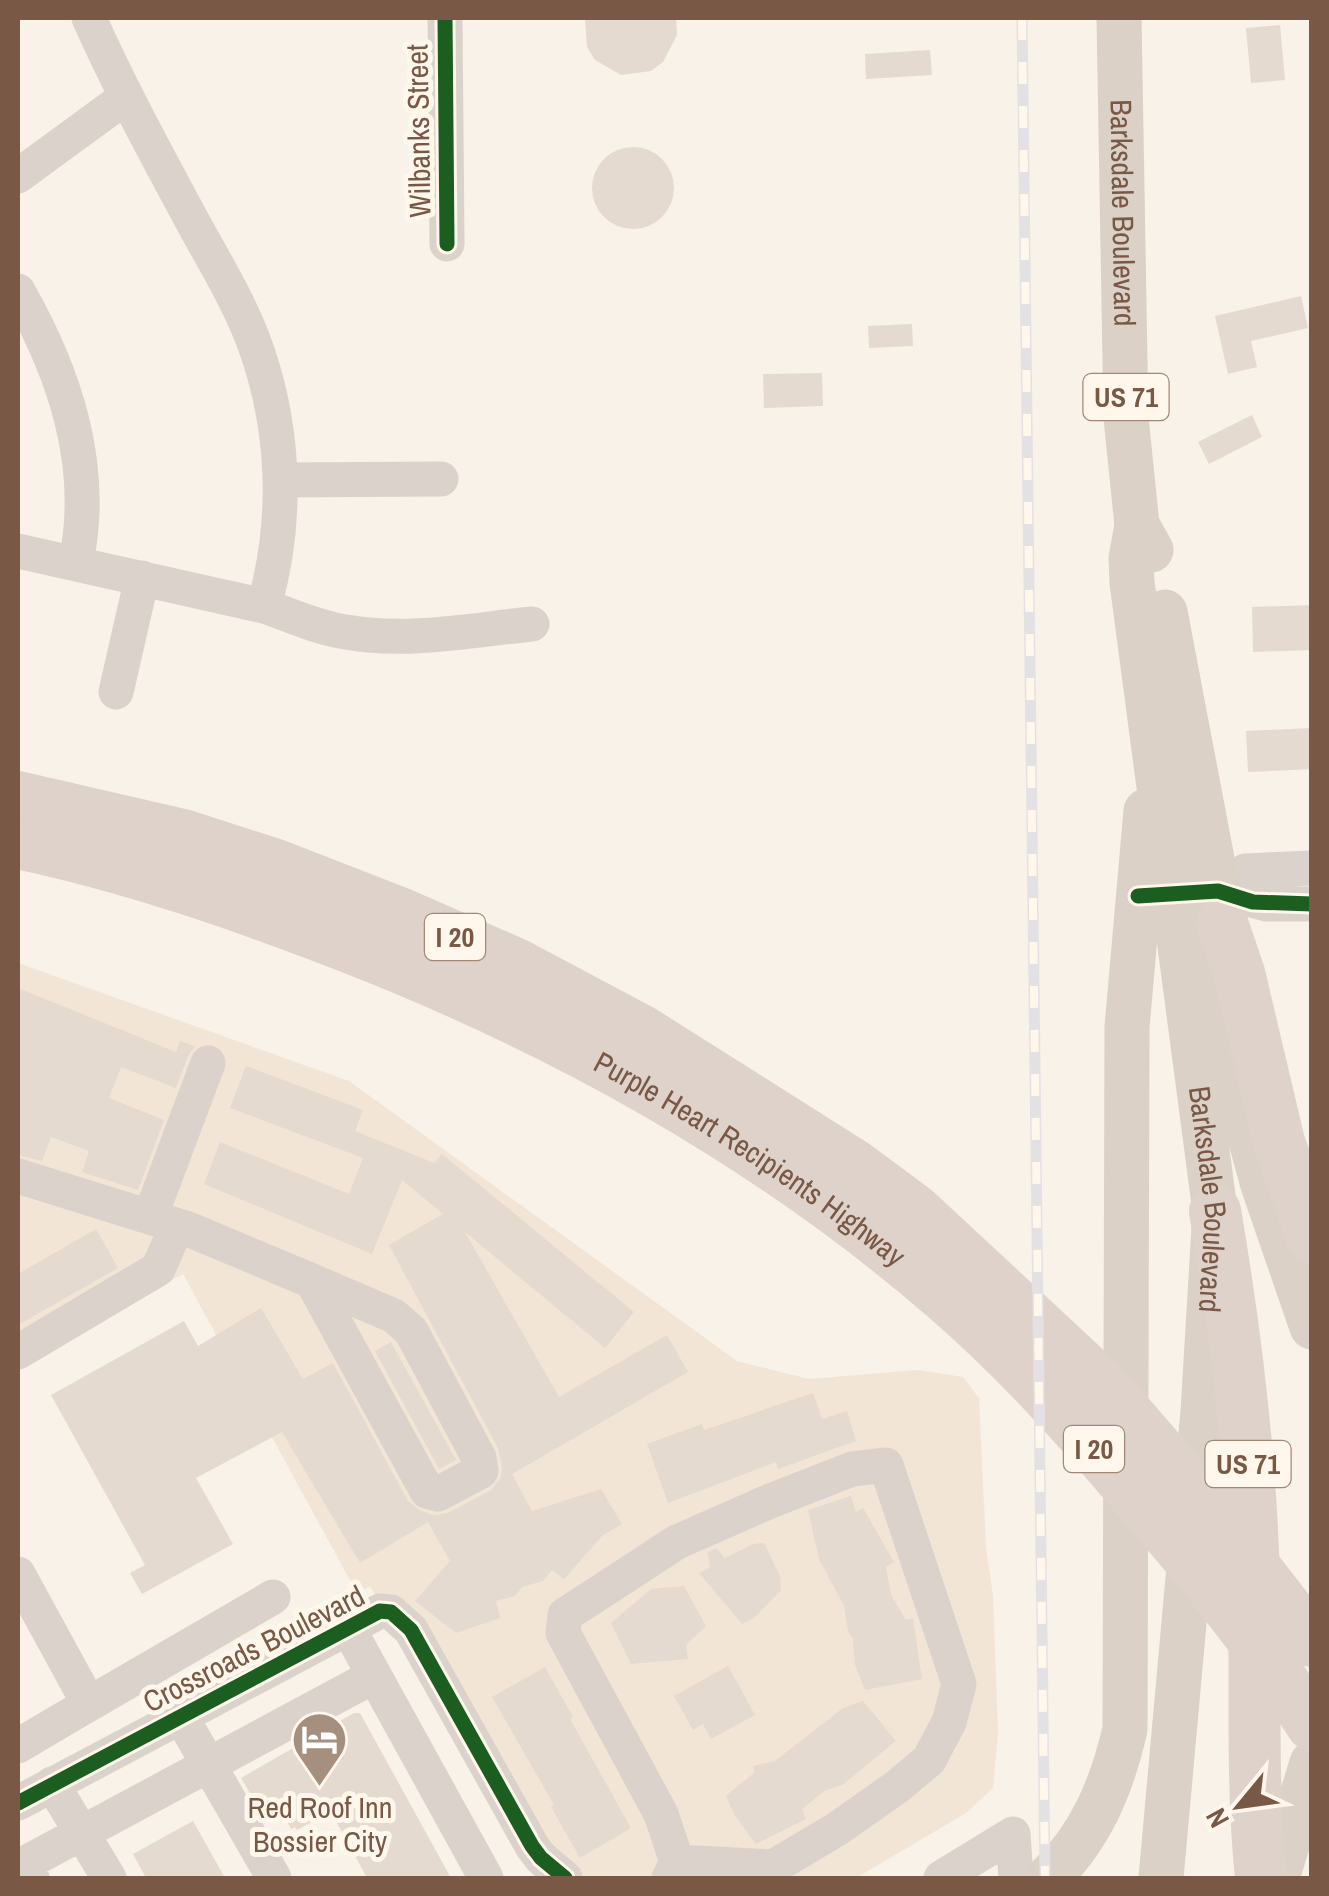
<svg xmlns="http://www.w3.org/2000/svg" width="1329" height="1896" font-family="'Archivo Narrow',sans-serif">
<rect width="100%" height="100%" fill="#f8f2e8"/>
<path fill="#f2e5d5" d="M18 963 349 1081 737 1361 809 1379 918 1370 963 1377 979 1398 986 1547 993 1596 998 1733 993 1788 966 1813 856 1878H535L370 1586 357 1593 183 1274 18 1366Z"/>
<path fill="#e5dacf" d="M585 18H676L677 35 663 62 651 71 621 75 595 60 587 47Z
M1280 25 1285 80 1251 83 1246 28Z
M930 50 932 75 866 79 865 54Z
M592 188a41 41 0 1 1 82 0a41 41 0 1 1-82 0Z
M1301 296 1308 328 1251 341 1257 367 1228 374 1215 316Z
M912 324 913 346 869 348 868 326Z
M822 373 823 406 764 408 763 374Z
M1252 415 1262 437 1209 464 1198 442Z
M1312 605V650L1253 652 1252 607Z
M1312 728V769L1248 772 1246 731Z
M18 988 176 1052 180 1041 195 1046 188 1056 176 1088 121 1067 109 1098 164 1120 138 1190 82 1172 89 1151 51 1137 42 1161 18 1155Z
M246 1066 363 1110 355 1131 434 1163 442 1154 634 1312 605 1348 465 1232 559 1397 667 1335 688 1372 512 1474 532 1511 601 1489 622 1524 603 1535 564 1579 552 1570 543 1581 522 1587 515 1596 496 1601 500 1618 456 1633 415 1601 450 1561 428 1522 360 1563 282 1432 196 1478 233 1544 142 1594 130 1573 145 1565 51 1395 184 1321 198 1346 261 1308 303 1379 333 1363 408 1501 421 1511 434 1515 448 1513 491 1490 500 1479 502 1468 498 1448 389 1245 443 1214 402 1180 372 1254 204 1184 220 1142 349 1194 363 1158 230 1108Z
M96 1229 118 1268 18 1325V1274Z
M391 1342 456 1460 439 1469 375 1351Z
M813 1393 822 1419 847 1411 856 1441 778 1469 776 1462 668 1503 647 1444 702 1424 704 1430Z
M851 1496 856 1512 863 1508 894 1562 886 1567 891 1595 906 1620 913 1618 922 1679 865 1690 855 1665 853 1639 848 1631 844 1606 819 1559 808 1510Z
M764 1543 780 1576 781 1590 754 1618 742 1624 699 1573 710 1568 708 1552 716 1548 725 1558 753 1544Z
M684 1586 706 1626 686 1645 688 1659 631 1664 611 1623 651 1589Z
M728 1666 755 1715 711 1739 703 1724 693 1730 674 1696Z
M545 1667 573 1717 570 1719 631 1828 580 1858 551 1807 554 1805 492 1697Z
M863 1701 896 1741 842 1785 824 1791 802 1809 806 1819 756 1844 735 1816 726 1796 755 1772 753 1766 775 1761 843 1708Z
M354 1713H360L451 1878H367L331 1812 297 1830 295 1827 291 1829 281 1810 265 1819 241 1778Z
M193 1821 225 1878H146L133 1854Z"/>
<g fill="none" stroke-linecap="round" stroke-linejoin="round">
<path stroke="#dbd2cc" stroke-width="35" d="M89 18C121 90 159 159 196 228 216 264 237 299 252 337 285 423 289 518 264 606 290 615 318 628 346 632 407 643 472 630 532 624
M445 18 447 244
M18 176 126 97
M18 291C65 374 96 466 76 562
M280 480 441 479
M18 551 264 606
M116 692 142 578
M1218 891 1245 871 1312 868
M1194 892 1218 891 1267 904H1312
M18 1176 188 1229 312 1281 427 1491 438 1494 481 1471 479 1458 411 1331 394 1316 312 1281
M150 1217 208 1063
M18 1352 158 1269 177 1226
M18 1574 89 1704 273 1597
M347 1626 486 1878
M180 1715 274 1878
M18 1746 89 1704
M52 1784 109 1878
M18 1803 380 1611 391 1612 411 1630 532 1846 541 1858 565 1878
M32 1878 24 1864 374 1676
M669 1878 677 1862 661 1814 563 1633 565 1615 677 1542 768 1502 852 1469 886 1465 959 1684 949 1722 929 1760 898 1786 837 1829 773 1867 677 1862
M941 1878 1013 1834 1016 1878"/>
<g stroke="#dbd1c6" stroke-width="45">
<path id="s1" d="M1119 18 1126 418 1137 525 1151 550"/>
<path id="s2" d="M1137 525 1131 559 1132 582 1215 1211 1203 1412 1161 1878"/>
<path d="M1165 612 1218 891 1231 1039 1240 1100 1263 1185 1312 1327"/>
<path d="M1048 1878C1091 1837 1112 1786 1125 1729L1127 1027 1146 811"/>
<path d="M1277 1878 1312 1763"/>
</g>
<g stroke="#dfd2ca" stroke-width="52">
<path d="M18 797 183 835 276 865 402 914 516 964 642 1031 854 1165 916 1211 1101 1383 1208 1507 1312 1641"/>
<path id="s3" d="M18 843C131 867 241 905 349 947 564 1031 769 1145 945 1297 1018 1360 1083 1433 1145 1507 1205 1576 1263 1648 1312 1725"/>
<path d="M1222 923 1239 973 1279 1142 1312 1238"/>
<path d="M1215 1211C1236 1334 1251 1457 1254 1582 1256 1681 1251 1780 1261 1878"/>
</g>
<defs>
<path id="rail" d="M1022 18 1045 1878"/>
</defs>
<use href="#rail" stroke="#e4e1e5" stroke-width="11"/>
<use href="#rail" stroke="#fff7eb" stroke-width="8" stroke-dasharray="22" stroke-linecap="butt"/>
<defs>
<path id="cycleway" d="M445 18 447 244
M1138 896 1218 891 1253 902 1312 904
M18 1803 380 1611 391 1612 411 1630 532 1846 541 1858 565 1878"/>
</defs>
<use href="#cycleway" stroke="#fff7eb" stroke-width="21"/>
<use href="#cycleway" stroke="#1b5e20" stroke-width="15"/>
</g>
<defs>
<symbol id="hotel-pin" viewBox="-11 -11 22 30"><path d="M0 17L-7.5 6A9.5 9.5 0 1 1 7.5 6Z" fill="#a58f7f" stroke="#fff7eb"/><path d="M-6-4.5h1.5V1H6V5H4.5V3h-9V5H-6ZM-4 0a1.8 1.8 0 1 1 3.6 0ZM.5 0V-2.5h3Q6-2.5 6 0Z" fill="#fff"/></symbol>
</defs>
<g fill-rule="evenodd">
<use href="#hotel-pin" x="288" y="1708" width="63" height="86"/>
</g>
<g text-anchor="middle" stroke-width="10" stroke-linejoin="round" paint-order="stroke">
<g fill="#fff7eb" stroke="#a18878" stroke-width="2.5">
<rect x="1083.5" y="374" width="85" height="46" rx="8"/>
<rect x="425" y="914" width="60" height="46" rx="8"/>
<rect x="1064" y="1426" width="60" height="46" rx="8"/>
<rect x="1205.5" y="1441" width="85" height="46" rx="8"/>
</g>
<g font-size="28" font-weight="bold" fill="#795946">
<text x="1126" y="407">US 71</text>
<text x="455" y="947">I 20</text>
<text x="1094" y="1459">I 20</text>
<text x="1248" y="1474">US 71</text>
</g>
<g font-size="30" fill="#795946" stroke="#fff7eb">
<text transform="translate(419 131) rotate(-91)" y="10">Wilbanks Street</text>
<text dy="10" stroke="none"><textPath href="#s1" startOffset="195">Barksdale Boulevard</textPath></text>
<text dy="10" stroke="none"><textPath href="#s3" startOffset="802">Purple Heart Recipients Highway</textPath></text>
<text dy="10" stroke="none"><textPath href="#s2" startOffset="680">Barksdale Boulevard</textPath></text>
<text transform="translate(254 1649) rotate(-27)" y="10">Crossroads Boulevard</text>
</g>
<g font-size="30" fill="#795946" stroke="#fff7eb">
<text x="320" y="1818">Red Roof Inn<tspan x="320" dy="34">Bossier City</tspan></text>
</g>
</g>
<rect width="1329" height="1896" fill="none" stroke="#795946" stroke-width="40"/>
<g transform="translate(1239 1806) rotate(241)" stroke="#fff7eb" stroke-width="8" paint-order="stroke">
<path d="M0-8L18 38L0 25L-18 38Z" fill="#795946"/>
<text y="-15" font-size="28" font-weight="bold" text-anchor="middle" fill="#795946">N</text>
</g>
</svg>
